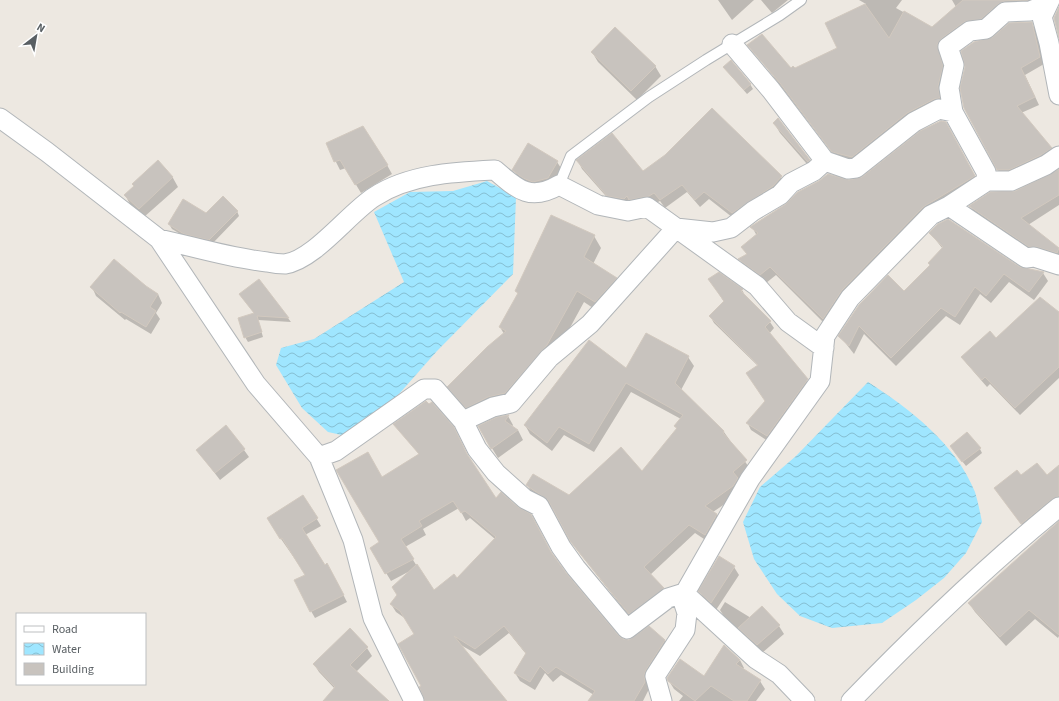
<svg xmlns="http://www.w3.org/2000/svg" width="1059" height="701" font-family="'Source Sans 3',sans-serif">
<defs>
<pattern id="water-waves" width="16" height="10" patternUnits="userSpaceOnUse"><rect width="16" height="10" fill="#9fe6ff"/><path d="M0 5q4-4 8 0t8 0" fill="none" stroke="#85bed2"/></pattern>
</defs>
<rect width="100%" height="100%" fill="#ede8e1"/>
<path fill="url(#water-waves)" d="M487 181 516 197 513 274 437 351 399 394 346 436 328 432 302 408 276 365 281 348 314 339 404 282 374 212 410 192 453 191Z
M868 382C911 410 955 443 975 492 978 502 980 512 982 522L966 553 944 578 916 600 882 623 832 628 800 616 777 594 754 559 743 522 760 487 796 456Z"/>
<path fill="#0003" fill-rule="evenodd" d="M718 0H754L732 20Z
M761 0H788L772 13Z
M859 0H902L896 8 932 28 956 7 952 0H1049L968 30 947 74 943 106 854 165 837 159 749 45 794 69 839 48 826 24 866 4Z
M1031 23 1036 30 1044 64 1025 75 1039 105 1021 113 1055 155 1002 177 998 170 993 38Z
M592 52 655 66 661 76 637 100 598 62Z
M727 71 750 84 753 89 747 94Z
M712 109 781 177 786 185 737 221 709 199 700 207 687 192 665 208 660 201 654 204 612 203 582 169 578 161 643 172 666 156Z
M774 123 809 160 815 170 813 171 780 133Z
M945 123 980 185 928 216 828 327 776 275 766 283 745 268 740 259 747 255 743 247 757 236 752 227 849 181 863 178Z
M327 144 387 165 392 174 361 193 346 168 340 170Z
M158 162 173 178 178 187 144 217 130 204 125 195Z
M557 162 563 171 544 191 519 180 514 170Z
M1059 170V205L1028 225 1059 249V259L1034 254 975 214 970 206 1016 192Z
M237 211 239 216 212 244 187 238 172 229 169 224 206 214Z
M930 233 1019 268 1043 273 1048 281 1034 300 1009 282 991 303 980 294 960 325 946 316 896 366 864 334 854 354 840 336 904 292 931 266 943 249Z
M594 236 601 248 593 264 616 278 623 290 602 314 584 302 554 357 512 405 473 419 456 399 449 387 504 334 500 327 518 294 516 291Z
M719 273 742 290 746 297 770 322 774 328 769 334 811 387 771 443 751 430 748 424 766 402 758 366 714 323 710 316 724 302 714 286Z
M259 281 291 322 258 320 263 337 248 342 245 337 255 314 240 295Z
M92 287H145L158 294 162 303 156 313 160 319 151 334 126 319 125 320 96 296Z
M1059 314V378L1020 415 990 384 987 387 967 364 962 357 996 340Z
M647 334 688 357 694 366 681 390 724 432 751 470 738 495 713 512 717 515 722 524 710 543 695 533 650 575 663 588 668 597 634 622 577 550 554 509 533 494 527 485 569 497 642 473 677 430 675 426 681 419 631 392 594 452 564 435 552 451 530 434 525 425 627 369Z
M508 416 513 425 512 427 518 430 523 440 498 458 479 427Z
M395 424 469 459 496 499 552 555 566 575 618 637 623 640 665 641 669 649 643 701H590L594 695 561 675 553 682 545 673 535 690 520 681 515 673 526 654 509 633 480 656 459 644 506 701H426L415 634 406 619 396 612 391 604 398 595 408 572 391 581 371 548 381 542 382 478 419 454ZM459 508 466 521 470 518 495 539 457 580 433 592 405 547 426 535 423 529Z
M980 449 982 453 966 466 954 451Z
M197 450H244L249 457 220 480Z
M1059 466V508L1027 532 995 488 1021 477H1046Z
M303 496 321 526 305 535 324 566 331 571 347 602 315 618 311 611 306 575 272 526Z
M1059 523V636L1058 638 1035 619 1006 646 975 612 969 603Z
M719 557 734 567 739 575 716 610 704 600 700 591Z
M725 602 751 618 779 626 784 634 762 653 725 618 720 610Z
M350 630 367 648 372 656 356 672 388 701H325L335 689 319 672 314 664Z
M725 647 740 660 744 668 743 669 760 681 765 689 756 701H679L683 696 674 689 669 681 704 678Z"/>
<path fill="#c8c3be" stroke="#d2c9bf" d="M963 0H1028L1005 1 998 4 981 19 964 22 942 38 937 44 943 66 938 86 940 98 934 99 907 113 852 157 832 152 780 83 747 45 762 34 791 68 793 66 795 68 837 48 825 23 865 4 889 38 904 11 932 27Z
M1059 7V38L1054 18Z
M1032 22 1040 57 1021 68 1035 97 1017 106 1052 148 1041 155 1009 170H997L964 108 960 88 965 67 961 51 974 42 993 37 1009 23Z
M615 27 656 66 631 91 591 52Z
M731 60 751 84 744 90 723 67Z
M712 108 782 176 773 186 732 213 704 192 695 200 682 185 660 200 654 193 649 196 629 200 627 196 624 199 607 196 576 160 612 133 643 171 665 155Z
M778 118 810 160 808 162 773 123Z
M941 121 946 122 975 176 923 207 842 290 823 319 770 267 760 275 738 259 747 254 741 247 758 233 750 227 786 204 798 192 819 181 828 174 849 180 862 177 920 131Z
M363 126 388 165 355 185 340 160 334 162 326 143Z
M528 143 558 161 548 178 533 182 523 178 512 170Z
M158 160 173 177 139 209 124 195 134 186 132 184Z
M1059 169V195L1021 218 1059 248 1057 253 1037 247H1029L969 206 990 192 1015 191Z
M223 196 238 211 209 240 184 234 168 224 183 199 206 213Z
M551 215 595 235 584 257 617 278 595 302 577 291 547 345 505 393 488 397 466 408 447 387 487 347 506 331 499 327 518 293 515 291Z
M948 219 1020 267 1044 272 1029 292 1004 274 986 296 975 287 955 317 941 308 891 358 859 326 849 346 838 336 859 305 888 275 904 291 930 265 928 263 943 247 929 233 938 224Z
M114 259 146 286 158 294 150 307 156 311 146 327 121 312 120 313 90 287Z
M719 272 743 289 741 291 771 321 765 327 808 379 767 436 746 423 765 401 746 373 758 365 709 316 724 301 708 279Z
M259 279 289 318 257 316 262 332 244 338 238 318 254 313 239 294Z
M1040 297 1059 312V367L1015 408 985 377 982 380 961 357 990 331 996 338Z
M646 333 689 356 675 383 724 431 723 433 747 460 733 472 738 478 733 486 705 506 717 514 705 535 689 525 644 567 664 588 629 614 570 541 548 500 526 485 533 474 569 495 621 447 642 471 677 428 674 426 683 415 626 383 589 444 559 427 547 443 524 425 589 340 626 368Z
M426 401 429 404 432 402 454 427 467 454 496 498 501 492 518 507 531 514 551 552 567 574 619 636 623 639 629 640 649 626 665 640 646 670 644 675 645 682 634 701H588L595 691 556 667 548 674 540 666 530 682 514 673 526 653 504 626 475 649 454 636 507 701H425L419 687 421 686 398 644 414 634 400 611 390 604 397 595 392 587 417 564 434 590 454 574 457 578 496 537 465 511 461 513 453 501 419 521 422 526 401 539 414 559 385 574 370 548 379 542 336 470 368 452 382 477 419 454 393 424Z
M509 415 505 421 518 430 491 449 478 426 497 417Z
M226 425 245 449 215 473 196 450Z
M967 432 981 448 962 462 950 446Z
M1037 463 1047 475 1059 465V496L1052 499 1021 524 994 488 1017 470 1021 475Z
M303 495 318 518 302 528 325 565 327 563 344 595 310 612 294 580 305 575 282 538 280 539 267 518Z
M1059 521V635L1029 610 1000 637 968 603Z
M719 556 735 566 711 603 698 591Z
M762 606 780 625 757 645 738 628Z
M350 628 368 647 350 665 389 701H323L335 687 313 664Z
M724 645 740 660 736 664 761 680 747 701H734L711 686 695 701 668 681 667 678 680 659 704 676Z"/>
<g fill="none" stroke-linecap="round" stroke-linejoin="round">
<defs>
<path id="lane" d="M559 185 571 156 649 97 706 60 780 15 801 0"/>
<path id="street" d="M1050 0 1042 17 1049 43 1059 95
M732 44 771 90 825 161
M953 112 949 88 954 65 948 47 970 31 986 29 1005 12 1030 11 1048 4
M0 118 47 152 159 239 256 384 319 457 353 540 373 618 414 701
M949 206 1026 258 1034 257 1059 265
M159 239C195 247 230 258 267 262 272 263 279 264 285 264 314 260 349 213 374 197 409 174 454 172 495 170 517 189 530 202 559 185L598 205 628 211 647 207 757 286 788 322 824 348
M463 421 477 449 496 473 525 499 539 506 561 547 576 568 627 629 668 598 684 593 756 659 779 674 805 701
M319 457 336 451 424 389H435L463 421 493 407 511 403 549 358 590 324 676 228 713 232 731 228 753 211 780 195 791 183 814 171 825 161 848 169 856 168 914 122 939 109 953 112 986 172 987 181
M662 701 655 676 685 630 687 613 682 598 750 479 820 381 825 336 850 298 931 215 949 206 987 181H1011L1046 165 1059 156
M851 701C917 633 985 567 1059 507"/>
</defs>
<use href="#lane" stroke="#b2b6b9" stroke-width="12"/>
<use href="#street" stroke="#b2b6b9" stroke-width="21"/>
<use href="#lane" stroke="#fff" stroke-width="10"/>
<use href="#street" stroke="#fff" stroke-width="19"/>
</g>
<rect x="16" y="613" width="130" height="72" fill="#ffffff" stroke="#bdbfc1"/>
<rect x="24" y="626" width="20" height="6" fill="#ffffff" stroke="#bdbfc1"/>
<text x="52" y="633" font-size="12" fill="#595f63">Road</text>
<rect x="24" y="643" width="20" height="12" fill="url(#water-waves)" stroke="#bdbfc1"/>
<text x="52" y="653" font-size="12" fill="#595f63">Water</text>
<rect x="24" y="663" width="20" height="12" fill="#c8c3be" stroke="#bdbfc1"/>
<text x="52" y="673" font-size="12" fill="#595f63">Building</text>
<g transform="translate(36 36) rotate(31)" stroke="#ffffff" stroke-width="3" paint-order="stroke">
<path d="M0-3L7 15L0 10L-7 15Z" fill="#595f63"/>
<text y="-6" font-size="11" font-weight="bold" text-anchor="middle" fill="#595f63">N</text>
</g>
</svg>
